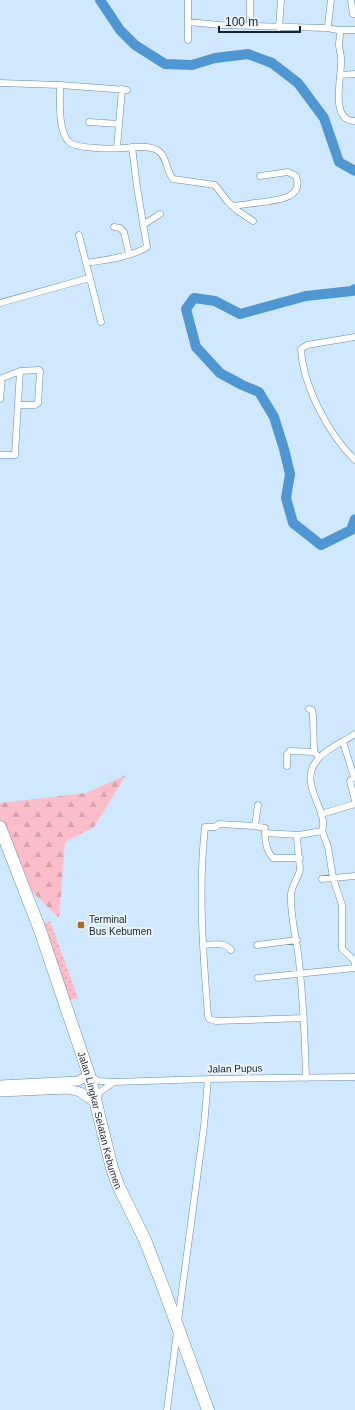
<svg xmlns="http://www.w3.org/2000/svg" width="355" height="1410" font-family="Arial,sans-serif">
<defs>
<pattern id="forest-firs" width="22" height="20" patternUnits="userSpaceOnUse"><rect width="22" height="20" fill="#fabdc9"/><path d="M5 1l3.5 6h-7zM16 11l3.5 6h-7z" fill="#d5a2ad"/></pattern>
<pattern id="park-dots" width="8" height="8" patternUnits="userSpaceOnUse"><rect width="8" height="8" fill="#fabdc9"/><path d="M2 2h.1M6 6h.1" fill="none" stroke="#d5a2ad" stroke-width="1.8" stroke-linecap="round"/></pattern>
</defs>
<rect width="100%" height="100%" fill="#d0e8fe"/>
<path fill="url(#forest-firs)" d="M126 775 94 827 65 842 59 918 18 878 0 831V803L86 793Z"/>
<path fill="url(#park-dots)" d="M50 921 78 998 70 1000 42 924Z"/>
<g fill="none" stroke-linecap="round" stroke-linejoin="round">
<path stroke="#4e97d2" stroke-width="10" d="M100 0 120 30 135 45 165 64 192 65 215 58 248 54 272 63 298 83 324 118 339 162 355 171
M355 289 352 291 306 296 240 314 215 301 194 298 186 309 196 347 220 373 242 385 259 392 274 417 284 449 290 474 286 498 293 523 321 545 351 530 355 519"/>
<defs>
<path id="street" d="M188 0V40
M351 0 353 14H355
M188 22 220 25 326 28 328 25 331 0
M250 26V0
M279 28 281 0
M327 28 338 30H355
M341 30C340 35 339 40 339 46 340 52 342 58 341 64 341 79 330 121 355 121
M341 75 355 74
M0 83 60 85 127 90
M60 85C60 100 58 132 69 142 77 149 113 149 124 148 134 147 148 145 157 150 167 155 166 171 173 179L215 185 228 202 238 211 253 221
M89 122 119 124
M117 148 122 89
M232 206C243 205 253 203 263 202 278 200 304 198 296 176L288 172 260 176
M143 225 160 214
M114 227 120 228 124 232 129 254
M79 235 101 322
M86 263C104 260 132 257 147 247L137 187 132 147
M0 303 89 278
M355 337 307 345 301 349C303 386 329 435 355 460
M0 379 20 371 39 370 40 371 38 403 35 405H19
M0 399 2 378
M0 455H15V453L20 371
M309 709 312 710 313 715 314 752
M343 742 354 777 350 781 355 801
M287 766V754L290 751 314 752 319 757
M321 814 355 804
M255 826 258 805
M265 828 255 826 219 824 215 827H205C198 890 203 953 208 1016L209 1019 216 1021 304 1018
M322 831 328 847 333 878 342 905V949L353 959 355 964
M299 835 297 839 300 869C299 878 291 885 291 895 290 917 297 940 299 961 303 1000 305 1039 306 1078
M300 858H273C267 852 265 842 265 833L299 835 322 831C330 810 295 783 319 758 326 749 345 741 355 734
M322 879 355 876
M203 945C212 945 225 941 231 950
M257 945 297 940
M258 978 355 968
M90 1076 99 1081 114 1082 208 1079 355 1077
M96 1099 100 1092 114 1082
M178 1321 204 1126 208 1079
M167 1410 177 1332"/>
<path id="secondary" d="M0 1085 78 1081 89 1075
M0 1092 68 1089 80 1092 94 1102"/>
<g id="highway">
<path id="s1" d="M0 827 40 930 89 1075 112 1168 118 1185 145 1240 162 1284 208 1410"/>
</g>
</defs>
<use href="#street" stroke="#648aaa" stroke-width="7"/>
<use href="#secondary" stroke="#648aaa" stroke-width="10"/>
<use href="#highway" stroke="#648aaa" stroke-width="13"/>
<use href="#street" stroke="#fff" stroke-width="6"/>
<use href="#secondary" stroke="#fff" stroke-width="9"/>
<use href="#highway" stroke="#fff" stroke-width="12"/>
</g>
<rect fill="#a66c2b" stroke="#ebf3fa" stroke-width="1.5" x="77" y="921" width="8" height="8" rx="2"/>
<g text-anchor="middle" stroke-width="4" stroke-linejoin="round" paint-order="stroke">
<g font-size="10" fill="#142330" stroke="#ebf3fa" text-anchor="start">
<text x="89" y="923">Terminal<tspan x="89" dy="12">Bus Kebumen</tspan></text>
</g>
<g font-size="10" fill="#142330" stroke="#ebf3fa">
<text transform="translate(235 1068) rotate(-1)" y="4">Jalan Pupus</text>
<text dy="4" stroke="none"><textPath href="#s1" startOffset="310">Jalan Lingkar Selatan Kebumen</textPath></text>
</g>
</g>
<path d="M219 26v6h81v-6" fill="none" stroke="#142330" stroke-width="2"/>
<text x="225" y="26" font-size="12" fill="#142330" stroke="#ebf3fa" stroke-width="3" paint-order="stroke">100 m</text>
</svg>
